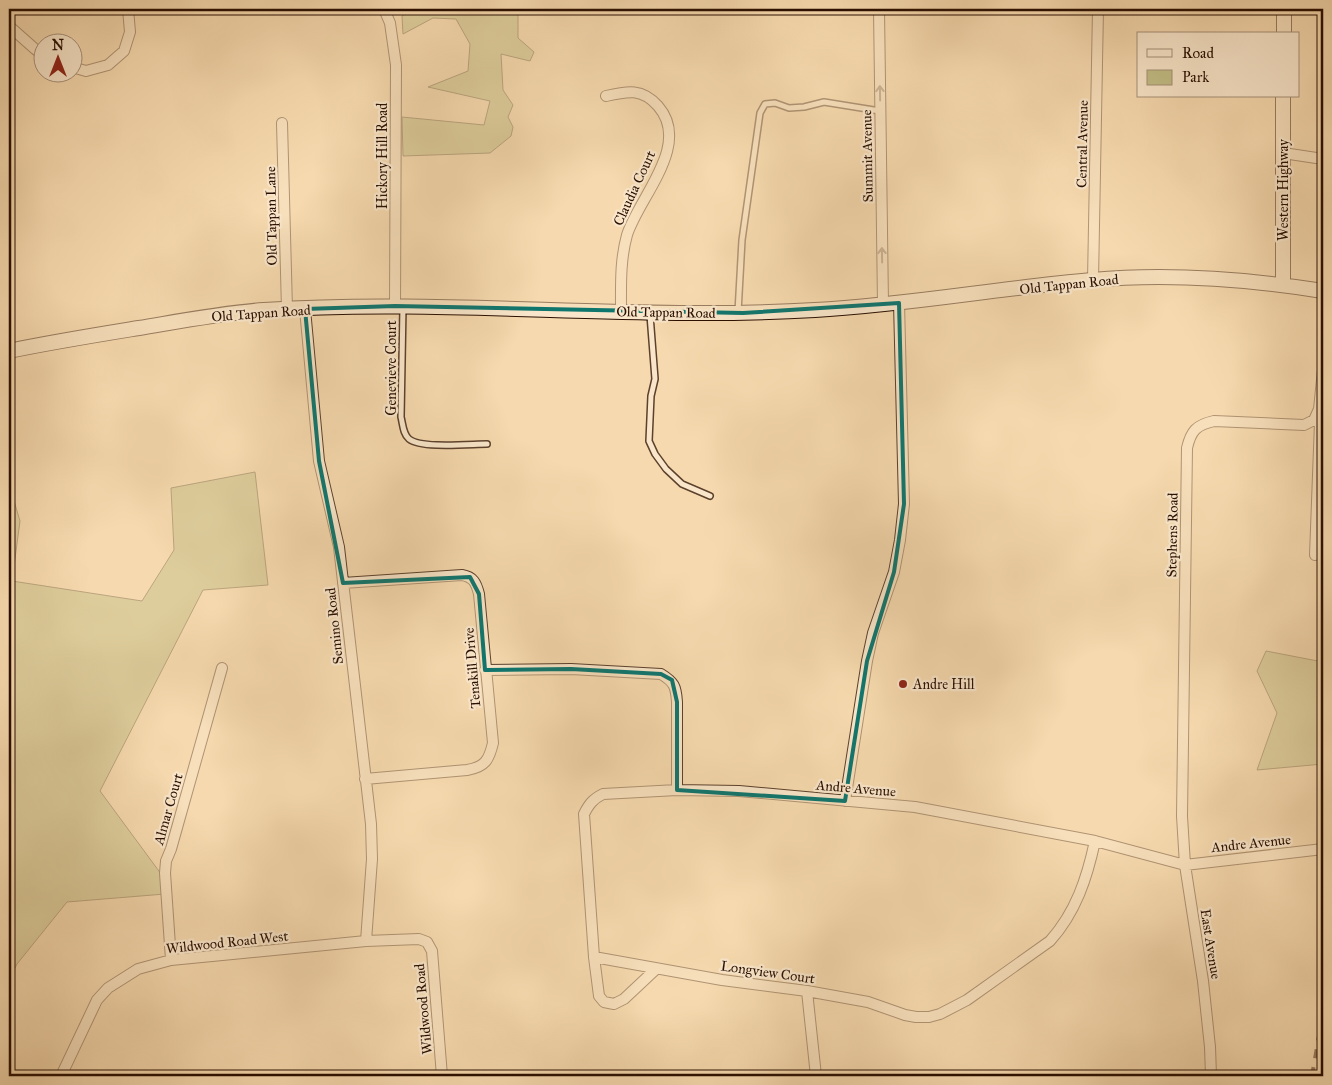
<svg xmlns="http://www.w3.org/2000/svg" width="1332" height="1085" font-family="'IM FELL Great Primer',serif">
<rect width="100%" height="100%" fill="#f6d9ae"/>
<filter id="stains"><feTurbulence type="fractalNoise" baseFrequency=".004" numOctaves="4"/><feColorMatrix values="0 0 0 0 .2 0 0 0 0 .09 0 0 0 0 .02 0 0 0 .5 -.17"/></filter>
<radialGradient id="worn" r=".72"><stop offset=".6" stop-color="#630" stop-opacity="0"/><stop offset="1" stop-color="#630" stop-opacity=".3"/></radialGradient>
<path fill="#c2be86" stroke="#766643" d="M411 9H518V38L534 52 530 61 501 54 503 90 513 105 508 117 513 127 511 136 490 153 403 156 402 117 484 125 490 101 428 87 468 71 470 44 456 19 433 18 403 34 402 16Z
M255 472 268 585 203 590 100 791 164 878 165 894 67 902 17 964 9 980V484L20 521 12 581 142 601 174 550 171 488Z
M1266 651 1323 662V764L1257 770 1277 713 1257 671Z"/>
<g fill="none" stroke-linecap="round" stroke-linejoin="round">
<defs>
<path id="lane" d="M403 307 401 417C403 425 403 434 409 439 421 449 471 444 487 444
M738 312 742 240 760 113 765 104 775 103 789 108 804 107 824 102 880 111
M650 315 655 379 651 396 649 441 655 454 666 469 682 484 710 496"/>
<path id="street" d="M384 9 390 23 396 65 395 306
M879 9 883 304
M9 26 35 49 42 54
M72 67 86 71 108 65 124 51 130 32 128 9
M606 96C628 91 642 88 658 106 692 145 639 197 627 235 620 260 621 285 621 311
M282 123 287 309
M1283 153 1323 159
M1093 280 1098 9
M305 309 319 461 339 547 371 824 372 859 366 941
M1315 555 1320 422 1319 409
M343 583 462 575C473 577 476 582 479 594L493 743C489 760 485 767 467 770L365 779
M485 670 571 669 661 674C674 682 676 686 677 702V790
M845 801 867 661 873 633 894 572 900 540 904 504 899 303
M594 957 722 980 807 991 868 1002 905 1015 916 1017H929L940 1014 967 1000 1050 941C1076 912 1087 878 1095 841
M171 960 165 873 166 861 171 849 222 668
M656 969 624 999 614 1004 604 1002 599 996 594 957 584 814C589 804 593 799 603 794L677 790 739 791 915 807 1095 841 1185 865 1323 849
M807 991 816 1076
M61 1076 97 1000 108 988 138 969 171 960 366 941 419 939 427 942 432 951 442 1076
M1211 1076 1210 1047 1203 981 1185 865 1182 816 1187 448C1191 431 1196 425 1214 421L1304 425 1314 420 1319 409 1323 370"/>
<path id="secondary" d="M1284 34V9
M1283 285V96
M9 351C52 342 96 335 139 328 181 321 222 313 264 310 447 298 631 321 815 310 908 305 999 288 1092 280 1169 273 1247 279 1323 291"/>
</defs>
<use href="#lane" stroke="#5c412c" stroke-width="8"/>
<use href="#street" stroke="#5c412c" stroke-width="12"/>
<use href="#secondary" stroke="#290e00" stroke-width="16"/>
<use href="#lane" stroke="#f9e6ca" stroke-width="5"/>
<use href="#street" stroke="#f9e6ca" stroke-width="10"/>
<use href="#secondary" stroke="#f9e6ca" stroke-width="14"/>
<path stroke="#290e00" stroke-width="4" stroke-dasharray="9 9" stroke-linecap="butt" d="M1312 1076 1323 1013"/>
</g>
<defs><path id="oneway-shaft" d="M-6 0H5M1.5-3L5.5 0L1.5 3" fill="none" stroke-width="1.6" stroke-linecap="round" stroke-linejoin="round" transform="scale(1.25)"/></defs>
<g stroke="#9b856f">
<use href="#oneway-shaft" transform="translate(880 93) rotate(-91)"/>
<use href="#oneway-shaft" transform="translate(882 255) rotate(-91)"/>
</g>
<path d="M0 0H1332V1085H0ZM899 303 904 504 894 572 867 661 845 801 677 790V702L672 680 661 674 571 669 485 670 479 594 470 577 343 583 319 461 305 309 395 306 743 313Z" fill="#f6d9ae" fill-opacity=".55" fill-rule="evenodd"/>
<path fill="none" stroke="#0f766e" stroke-width="4" stroke-linejoin="round" d="M899 303 904 504 894 572 867 661 845 801 677 790V702L672 680 661 674 571 669 485 670 479 594 470 577 343 583 319 461 305 309 395 306 743 313Z"/>
<circle fill="#8f2418" stroke="#f9e6ca" stroke-width="2" cx="903" cy="684" r="5"/>
<g text-anchor="middle" stroke-width="4.5" stroke-linejoin="round" paint-order="stroke">
<g font-size="14" fill="#290e00" stroke="#f9e6ca">
<text transform="translate(1082 144) rotate(-89)" y="5">Central Avenue</text>
<text transform="translate(382 156) rotate(-90)" y="5">Hickory Hill Road</text>
<text transform="translate(867 156) rotate(-91)" y="5">Summit Avenue</text>
<text transform="translate(634 188) rotate(-65)" y="5">Claudia Court</text>
<text transform="translate(1283 190) rotate(-90)" y="5">Western Highway</text>
<text transform="translate(271 216) rotate(-91)" y="5">Old Tappan Lane</text>
<text transform="translate(1069 284) rotate(-6)" y="5">Old Tappan Road</text>
<text transform="translate(666 312) rotate(1)" y="5">Old Tappan Road</text>
<text transform="translate(261 313) rotate(-4)" y="5">Old Tappan Road</text>
<text transform="translate(391 368) rotate(-90)" y="5">Genevieve Court</text>
<text transform="translate(1172 535) rotate(-89)" y="5">Stephens Road</text>
<text transform="translate(334 626) rotate(-96)" y="5">Semino Road</text>
<text transform="translate(472 668) rotate(-95)" y="5">Tenakill Drive</text>
<text transform="translate(856 788) rotate(5)" y="5">Andre Avenue</text>
<text transform="translate(168 809) rotate(-74)" y="5">Almar Court</text>
<text transform="translate(1251 843) rotate(-6)" y="5">Andre Avenue</text>
<text transform="translate(227 942) rotate(-6)" y="5">Wildwood Road West</text>
<text transform="translate(1211 944) rotate(81)" y="5">East Avenue</text>
<text transform="translate(768 972) rotate(8)" y="5">Longview Court</text>
<text transform="translate(423 1009) rotate(-95)" y="5">Wildwood Road</text>
</g>
<g font-size="14" fill="#290e00" stroke="#f9e6ca" text-anchor="start">
<text x="913" y="689">Andre Hill</text>
</g>
</g>
<rect width="1332" height="1085" fill="none" stroke="#f6d9ae" stroke-width="30"/>
<rect x="10" y="10" width="1312" height="1065" fill="none" stroke="#290e00" stroke-width="2.5"/>
<rect x="15" y="15" width="1302" height="1055" fill="none" stroke="#290e00"/>
<rect x="1137" y="32" width="162" height="65" fill="#f9e6ca" stroke="#a69079"/>
<rect x="1147" y="49" width="25" height="8" fill="#f9e6ca" stroke="#a69079"/>
<text x="1182" y="58" font-size="15" fill="#290e00">Road</text>
<rect x="1147" y="70" width="25" height="15" fill="#c2be86" stroke="#a69079"/>
<text x="1182" y="82" font-size="15" fill="#290e00">Park</text>
<g transform="translate(58 58)"><circle r="24" fill="#f9e6ca" stroke="#a69079"/>
<path d="M0-4L9 19L0 12L-9 19Z" fill="#8f2418"/>
<text y="-8" font-size="14" font-weight="bold" text-anchor="middle" fill="#290e00">N</text>
</g>
<rect width="100%" height="100%" filter="url(#stains)"/>
<rect width="100%" height="100%" fill="url(#worn)"/>
</svg>
